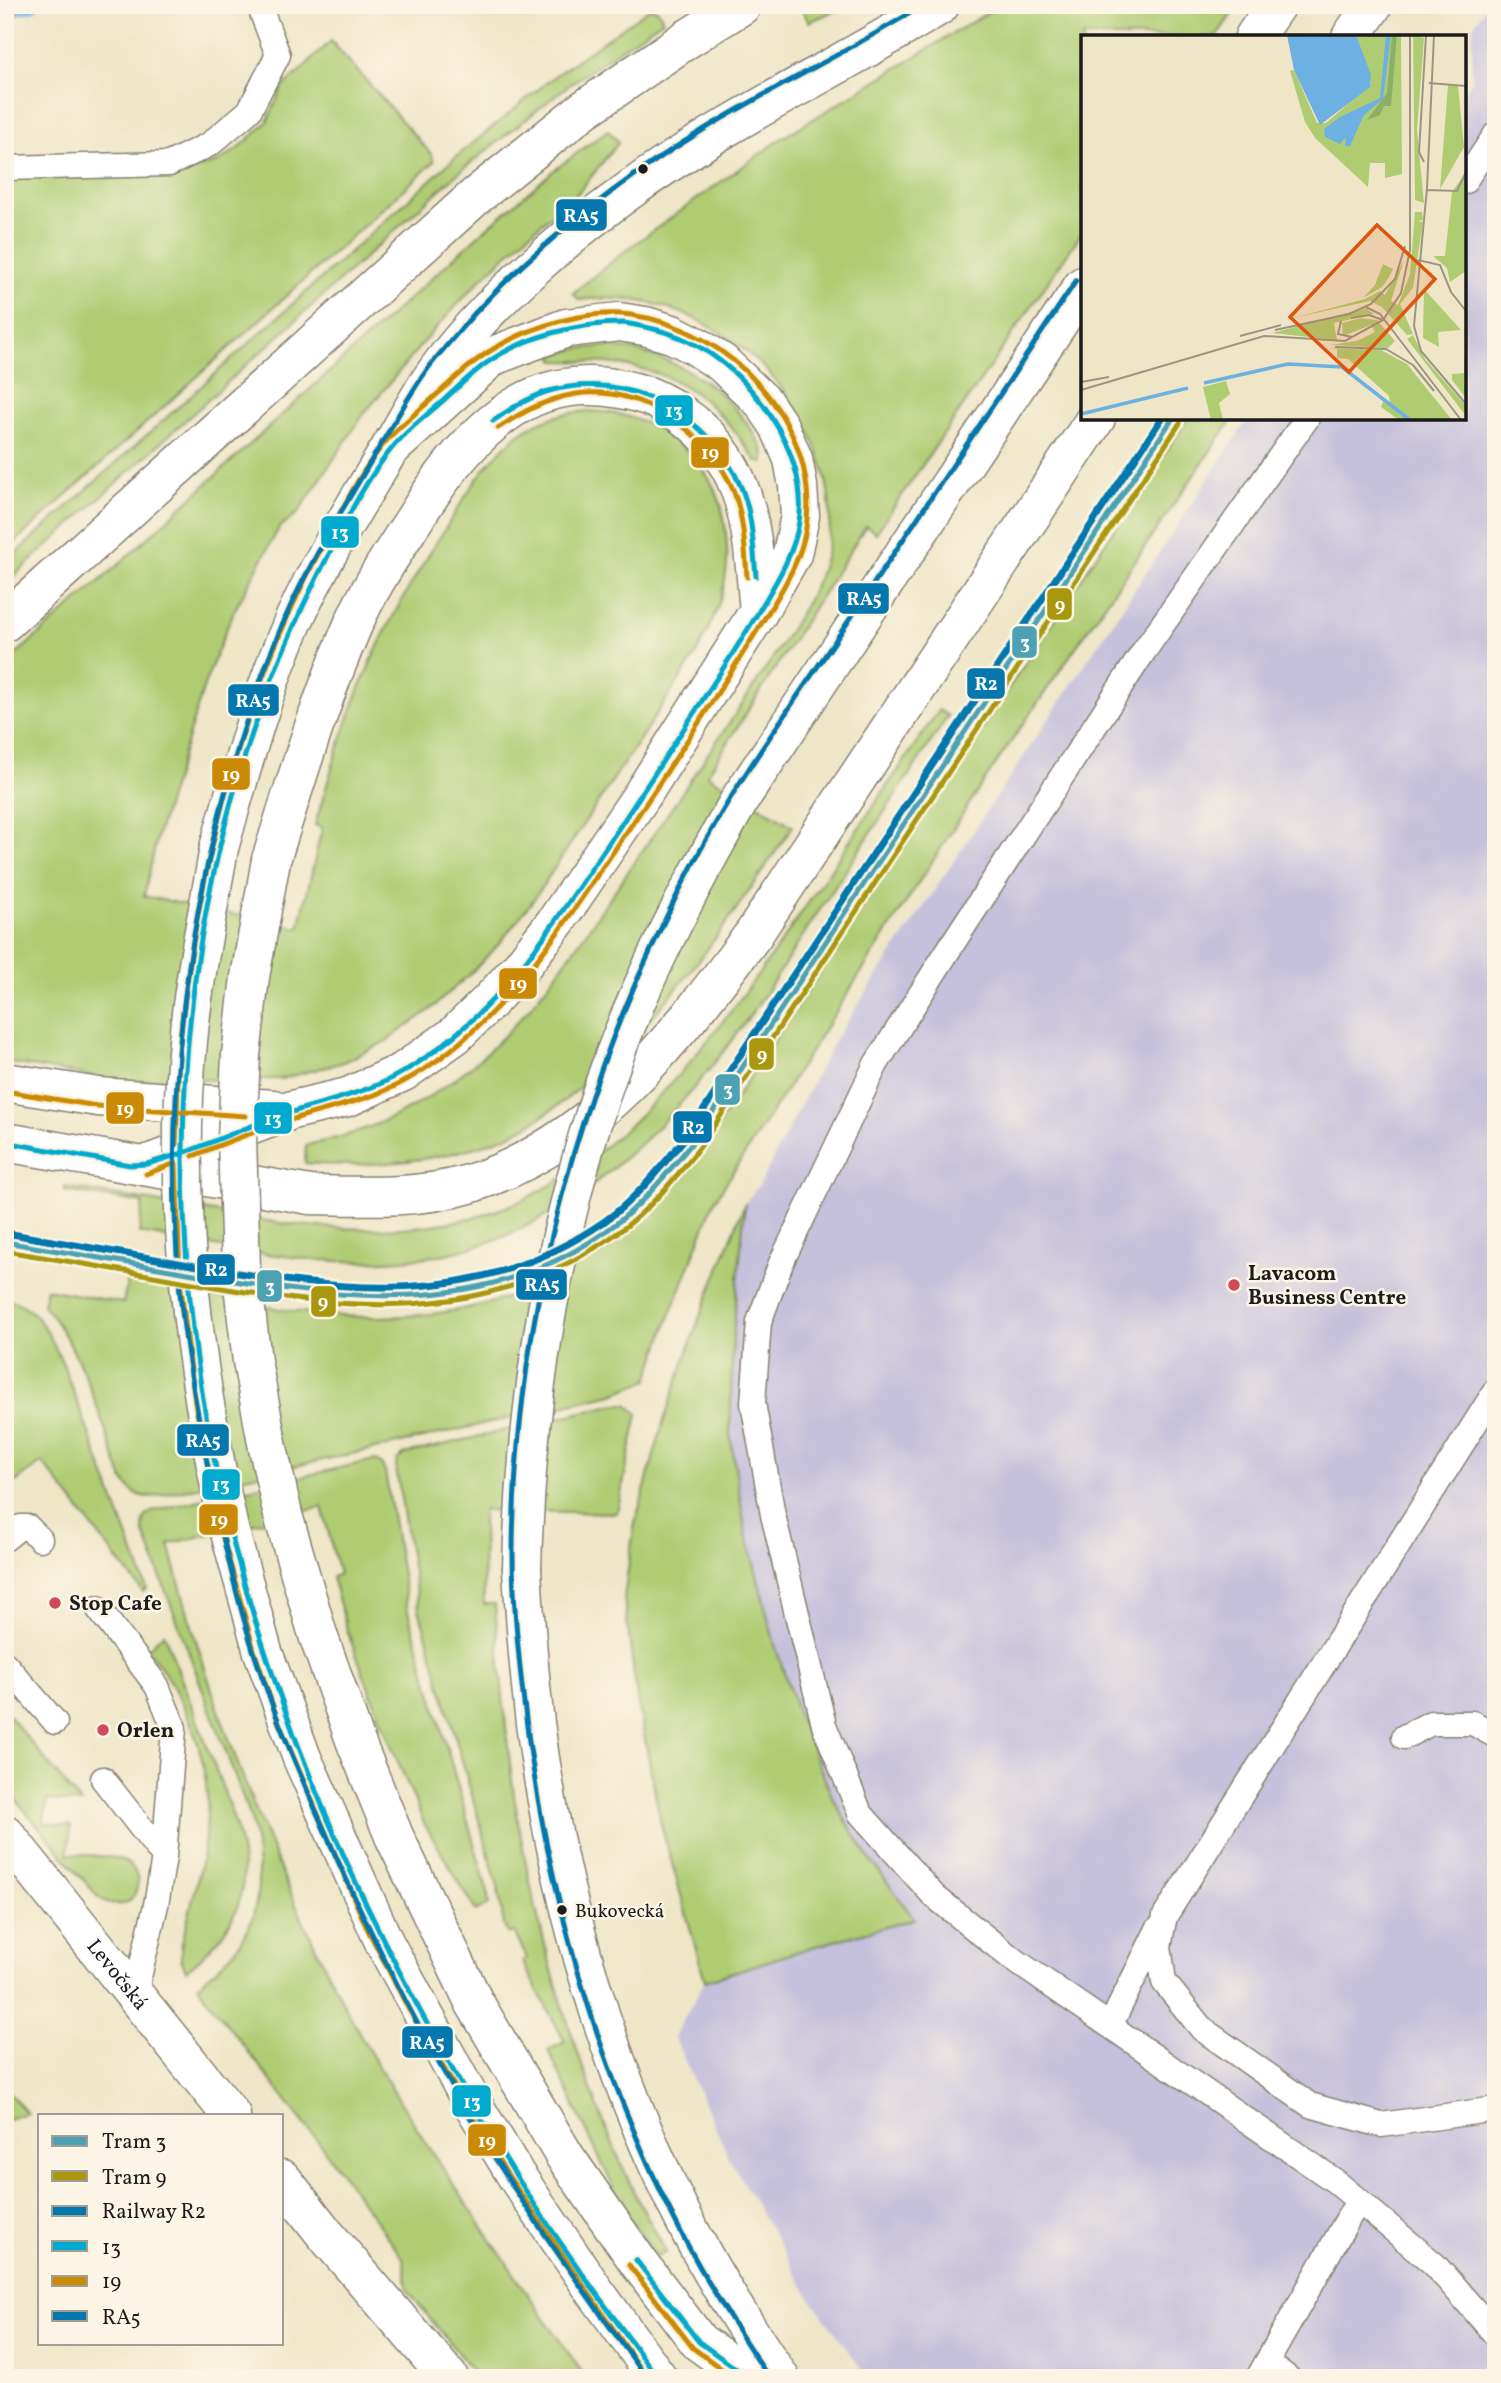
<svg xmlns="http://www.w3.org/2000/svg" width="1501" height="2383" font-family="Vollkorn,serif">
<rect width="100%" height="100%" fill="#fcf5e5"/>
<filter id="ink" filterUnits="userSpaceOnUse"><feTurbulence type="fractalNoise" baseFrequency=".0143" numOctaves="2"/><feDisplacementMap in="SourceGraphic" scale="14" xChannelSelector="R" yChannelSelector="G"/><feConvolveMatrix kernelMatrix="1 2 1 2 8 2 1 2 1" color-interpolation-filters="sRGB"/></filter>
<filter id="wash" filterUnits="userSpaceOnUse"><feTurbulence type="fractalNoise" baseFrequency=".00686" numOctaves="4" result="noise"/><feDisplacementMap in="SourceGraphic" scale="28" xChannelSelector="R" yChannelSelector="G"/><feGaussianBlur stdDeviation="1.57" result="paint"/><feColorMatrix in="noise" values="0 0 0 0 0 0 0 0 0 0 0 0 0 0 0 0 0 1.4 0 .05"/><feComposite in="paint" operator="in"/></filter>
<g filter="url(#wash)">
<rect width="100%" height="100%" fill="#efe6c8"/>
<path fill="#c5c0db" d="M1487 5H1496V2378H868L811 2299 730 2160 674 2037 705 1981 812 1947 913 1919 863 1849 833 1799 798 1715 775 1645 745 1529 730 1434 733 1337 745 1203 760 1184 834 1041 1249 418H1464V93L1471 82 1473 26Z"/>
<path fill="#afcc73" stroke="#667448" stroke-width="2" d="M799 5H848L809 22Z
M1000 5H1238L1216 37H1083V231L876 533 866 526 707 775 793 826C736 911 679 997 603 1067 578 1090 553 1112 523 1128 463 1160 372 1169 305 1163L306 1145C369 1134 426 1104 475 1063 528 1018 568 959 607 902 641 853 674 805 707 755 733 718 758 681 782 643 802 611 822 581 828 544 839 472 802 399 749 354 701 313 642 292 579 300L573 293 629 248 782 138Z
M650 8 658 10 663 20 565 88 457 174 5 584V563L449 163 557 74Z
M331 41 432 155 434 162 5 551V177L172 176 216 163 239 148 267 122 282 88Z
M608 130 619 142 578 193 528 235 481 279 426 339 363 415 298 513 279 528 232 615 205 683 158 833 144 896 299 928 322 828 315 825C333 763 352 699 381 640 400 601 423 563 447 526 467 493 487 459 518 435 587 385 684 419 717 494 724 510 726 529 727 546 730 587 713 621 695 656L534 899 499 944 472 972 430 1010 385 1042 344 1062 281 1079 122 1081 5 1062V664L108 574 481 233 553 171Z
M609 346C677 354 736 391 765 454L763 463 756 461C700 376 653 361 555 361L552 355 580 348Z
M1188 418H1233L980 787 714 1202 665 1329 648 1380 613 1394 388 1446 152 1497C134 1497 129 1490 121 1475 101 1420 82 1349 43 1305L46 1289 123 1303 128 1279C199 1292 271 1312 343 1316 495 1325 613 1274 702 1149Z
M939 710 948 716C904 783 860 850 815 917 791 954 768 992 741 1028 671 1125 568 1230 446 1254 343 1274 241 1250 139 1233L143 1203 64 1191 65 1187 279 1223C350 1231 426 1234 495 1211 632 1165 745 996 823 881 861 824 900 767 939 710Z
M745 1203 733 1337 730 1434 745 1529 775 1645 798 1715 833 1799 863 1849 914 1919 812 1947 705 1981 661 1824 637 1697 624 1598 634 1527 663 1423 699 1319Z
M5 1299C38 1304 50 1337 63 1364L147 1589 143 1592 42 1462 5 1490Z
M616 1404H627L638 1414 617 1513 483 1510 484 1604H495C500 1667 505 1731 514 1795 533 1925 576 2066 631 2186 642 2209 655 2230 666 2252L657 2257 628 2218 548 2050 565 2042 522 1961 527 1958 514 1932 508 1934 504 1926 498 1887 419 1609 396 1468 397 1460 405 1454Z
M374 1460 381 1464 385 1471 408 1611 487 1889 489 1905 476 1911 424 1823 385 1731 348 1633 332 1577 339 1574 322 1507 169 1544C207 1692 260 1834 327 1971 366 2052 416 2128 466 2203 506 2262 545 2320 586 2378H478L408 2291 403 2258 317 2140 197 1986C212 1972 231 1958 242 1940 265 1905 259 1857 251 1819L143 1530C143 1520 144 1516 153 1511Z
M164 1633C180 1675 196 1717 212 1759 245 1848 271 1902 186 1971L181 1959V1947C190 1908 203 1867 206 1827 213 1761 187 1699 147 1649Z
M5 1711 81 1803 47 1800 44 1823 71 1826 68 1854C84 1855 102 1855 118 1859 154 1868 136 1924 98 1897L5 1787Z
M5 2088 27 2113 5 2120Z"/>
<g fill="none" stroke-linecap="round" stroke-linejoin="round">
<path stroke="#6cb1e2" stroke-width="14" d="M5 11 32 5"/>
</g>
</g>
<g filter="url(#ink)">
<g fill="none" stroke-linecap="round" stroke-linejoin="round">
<defs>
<path id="lane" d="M5 168 169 164 210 144 249 111 278 55 259 5
M1464 182 1496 134
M1307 418 1144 651 958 935 876 1064 781 1263 759 1322 753 1403 773 1515 824 1725 860 1813 934 1896 1010 1957 1335 2181 1434 2264 1496 2335
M1496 1390 1165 1916 1159 1946 1164 1982 1202 2029 1310 2105 1381 2125 1496 2109
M5 1539 20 1527H28L40 1539
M98 1608 157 1686 174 1728 164 1857
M5 1664 55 1722
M1404 1737 1431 1723H1473L1496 1736
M103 1779 164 1857 156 1905 135 1994
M1110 2026 1158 1929
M1267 2362 1288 2378
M1258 2378 1358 2201"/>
<g id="street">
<path id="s1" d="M5 1834 231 2115"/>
<path d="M282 2179 325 2234 449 2378"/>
</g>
<path id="highway" d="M1254 37 1276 5
M1351 37 1373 5
M5 622 476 196 582 111 687 39 742 5
M742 796 1083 286
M219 848C241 771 261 694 293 622 320 562 355 506 389 450 404 426 417 399 434 375 481 308 560 241 627 192 725 120 837 69 940 5
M271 860C296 781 320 701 353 625 370 586 394 551 417 515 443 473 476 429 520 404 559 381 606 382 648 396 664 402 679 412 693 423 753 473 752 540 759 611
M5 1082 98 1097 273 1109
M5 1142 310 1195C362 1196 419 1199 469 1184 595 1145 677 1035 753 935L1096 418
M143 1166 292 1110 348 1097 403 1072 454 1036 489 1002 520 968 557 920 642 795 759 611 792 554 800 516 798 486 793 459 779 426 763 402 722 363 696 346 672 334 645 326 619 322 566 328 493 356 390 449
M283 1515 318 1635 355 1740 394 1836 474 2002 564 2155 639 2263 699 2342 749 2378
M229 1529 263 1652 302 1758 385 1944 471 2101 517 2177 594 2290 658 2378
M522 1569C525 1621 529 1672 535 1723 558 1899 609 2075 691 2233 717 2283 748 2331 780 2378"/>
</defs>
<use href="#lane" stroke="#868172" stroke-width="27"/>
<use href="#street" stroke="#868172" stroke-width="41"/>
<use href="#highway" stroke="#868172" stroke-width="41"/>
<use href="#lane" stroke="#fff" stroke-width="24"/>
<use href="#street" stroke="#fff" stroke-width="38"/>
<use href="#highway" stroke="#fff" stroke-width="38"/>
<defs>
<path id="highway-bridge" d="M219 848C208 912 194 976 188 1041 172 1205 194 1369 229 1529
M271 860 250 977 241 1055 237 1139 241 1268 252 1361 268 1448 283 1515
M522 1569C526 1405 550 1248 602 1091 636 988 688 890 742 796"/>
</defs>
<use href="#highway-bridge" stroke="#868172" stroke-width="41" stroke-linecap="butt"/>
<use href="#highway-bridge" stroke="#fff" stroke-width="38"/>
<defs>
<path id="bus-1" d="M624 323C647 327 667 331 688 341 750 370 810 452 799 522 794 556 773 587 756 616 736 649 715 681 694 713 657 770 621 826 583 881 546 936 506 993 455 1035 433 1053 410 1070 384 1082 349 1098 310 1105 274 1118 243 1128 214 1142 183 1153 184 948 232 738 328 556 347 518 366 479 393 447 408 429 427 415 444 400 458 387 472 373 488 362 526 336 578 323 624 323Z
M493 421C510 409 529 397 549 391 626 369 710 414 741 487 753 515 753 547 756 576
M5 1142 130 1165 147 1164 183 1153
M183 1153C182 1521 322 1866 515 2174 559 2244 609 2311 658 2378
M636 2260 699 2342 749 2378"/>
<path id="bus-2" d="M498 428C522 412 546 399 576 394 641 384 710 433 734 492 744 519 745 549 747 577
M5 1091 97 1106 246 1116
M176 1144C178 1106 177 1068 181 1030 200 862 243 692 324 543 342 510 362 468 387 440 401 424 418 412 434 397 454 380 472 361 495 348 532 326 587 309 631 315 729 328 822 424 806 528 802 554 789 578 776 600 722 687 667 774 609 858 552 942 494 1032 403 1082 370 1100 333 1107 297 1118 262 1128 227 1142 193 1156
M146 1174 176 1163 180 1280 195 1403 220 1527 254 1650 278 1721 365 1924 409 2010 507 2174 647 2378
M629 2265 693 2348 734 2378"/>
<path id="bus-3" d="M647 2378C600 2314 553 2249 510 2182 444 2080 388 1972 338 1861 308 1793 277 1724 254 1653 234 1590 220 1527 207 1462 196 1403 184 1343 179 1282 165 1114 183 944 228 782 243 728 261 675 283 623 309 563 344 507 377 451 394 423 410 393 429 367 443 349 459 331 474 314 537 245 624 178 703 130 775 86 852 50 923 5
M769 2378C740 2333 710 2288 685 2240 598 2074 546 1889 524 1703 518 1653 513 1603 513 1553 514 1348 566 1126 655 941 679 889 706 837 736 789 773 730 813 674 852 616 926 505 1001 393 1076 281"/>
</defs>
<use href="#bus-1" stroke="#fcf5e5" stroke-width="10"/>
<use href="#bus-2" stroke="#fcf5e5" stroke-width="10"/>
<use href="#bus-3" stroke="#fcf5e5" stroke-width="10"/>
<use href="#bus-1" stroke="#00a9ce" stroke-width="5"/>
<use href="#bus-2" stroke="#cb8a06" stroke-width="5"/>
<use href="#bus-3" stroke="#0377ae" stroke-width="5"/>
<defs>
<path id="rail-1" d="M6 1233C69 1244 132 1255 195 1266 341 1291 475 1311 605 1221 637 1198 661 1167 686 1137L1162 418"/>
</defs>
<use href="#rail-1" stroke="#fcf5e5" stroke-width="12"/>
<use href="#rail-1" stroke="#0377ae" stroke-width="7"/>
<defs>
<path id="tram-1" d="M5 1242C66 1252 127 1263 188 1273 333 1299 486 1322 613 1226 644 1203 668 1172 693 1142L1173 418"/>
<path id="tram-2" d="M5 1251C68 1261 131 1272 193 1283 343 1310 484 1328 616 1234 649 1211 675 1178 700 1147L1180 423"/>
</defs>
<use href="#tram-1" stroke="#fcf5e5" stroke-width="10"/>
<use href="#tram-2" stroke="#fcf5e5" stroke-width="10"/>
<use href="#tram-1" stroke="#4ca2b3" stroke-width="5"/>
<use href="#tram-2" stroke="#a9970e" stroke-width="5"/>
</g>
</g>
<g fill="#1c1c1c" stroke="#fcf5e5" stroke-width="2.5">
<circle cx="643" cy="169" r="6"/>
<circle cx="562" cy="1910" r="6"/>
</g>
<g fill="#d1495b" stroke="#fcf5e5" stroke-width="2.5">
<circle cx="1234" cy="1285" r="7"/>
<circle cx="55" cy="1603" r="7"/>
<circle cx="103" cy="1730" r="7"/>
</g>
<g text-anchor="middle" stroke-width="5" stroke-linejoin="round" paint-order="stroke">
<g font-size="19" fill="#1c1c1c" stroke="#fcf5e5" text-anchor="start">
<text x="575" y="1917">Bukovecká</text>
</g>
<g font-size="21" font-weight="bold" fill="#1c1c1c" stroke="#fcf5e5" text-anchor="start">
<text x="1248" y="1280">Lavacom<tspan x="1248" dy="24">Business Centre</tspan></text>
<text x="69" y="1610">Stop Cafe</text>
<text x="117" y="1737">Orlen</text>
</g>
<g font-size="21" fill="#1c1c1c" stroke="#fcf5e5">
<text dy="7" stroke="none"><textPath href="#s1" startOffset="180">Levočská</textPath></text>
</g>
</g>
<g transform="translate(1081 35)">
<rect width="385" height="385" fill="#efe6c8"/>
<path d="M275 0H320L321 139 304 143V128H289L287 152 234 103 224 87 209 36 213 35 236 88H245L290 49ZM332 0 343 3 336 95 343 168 334 165ZM367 50 377 51 383 112 359 154ZM385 137V236L369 247 366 233 352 221H364L371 157ZM334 177H341L342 185 337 186 342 187 332 253 319 269 332 299 326 300 301 272 289 266 212 283 284 264 299 256 304 260 323 225 310 266 317 270 329 239ZM302 229 312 234 308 242 301 252 282 263 294 250ZM343 254 380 295 357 297 358 312 342 303ZM285 273 293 279 253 288 256 305 191 298ZM280 283 296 285 314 306 307 313 249 310 276 306 294 297 290 290 262 301 261 288ZM332 300 344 324 385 371V381L326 304ZM243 313 300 315 326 329 371 385H318L300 372 303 364 309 368 308 361 267 324 256 323V314ZM383 324H385V363L371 345V339L383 338ZM145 346 149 359 138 368 142 385H130L122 352Z" fill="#afcc73"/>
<path d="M311 0H316L310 71H303L299 80 286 85 306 58Z" fill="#8bb065"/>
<path d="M206 0H275L290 40 289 52 239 90 213 35ZM305 0H310L302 64 283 80 269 111H264L265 102 259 109 244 102 243 94 259 82 299 63Z" fill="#6cb1e2"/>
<path fill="none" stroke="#6cb1e2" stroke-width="3.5" d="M123 348 207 329 261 332 329 385M0 379 107 353"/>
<path fill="none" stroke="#9b9583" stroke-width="2" d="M353 0 346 153 333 291 340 316 385 369M348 48 385 51M343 127 338 117 345 0M346 155 376 156 385 137M337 225 359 230 370 257 385 276M285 272 299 279 335 326M270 283 288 280 302 285M260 286 257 299 271 302M194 295 268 279 290 269 314 244 324 211M159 301 200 290M254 312 305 314 332 330M335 326 380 385M332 330 353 356M0 347 28 342M0 355 183 301 264 306 302 285 320 258 329 215V0"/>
<path fill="#de560d" fill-opacity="0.15" stroke="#de560d" stroke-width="3.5" d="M296 190 354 244 268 337 209 282Z"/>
<rect width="385" height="385" fill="none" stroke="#1c1c1c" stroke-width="3.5"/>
</g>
<g stroke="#fcf5e5" stroke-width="2.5">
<rect x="555" y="198" width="53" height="34" rx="7" fill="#0377ae"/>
<rect x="654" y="394" width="40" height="33" rx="7" fill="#00a9ce"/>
<rect x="690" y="436" width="40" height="33" rx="7" fill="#cb8a06"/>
<rect x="320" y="515" width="40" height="34" rx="7" fill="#00a9ce"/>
<rect x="837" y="582" width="53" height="33" rx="7" fill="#0377ae"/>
<rect x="1046" y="587" width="27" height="34" rx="7" fill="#a9970e"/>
<rect x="1011" y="625" width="27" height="34" rx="7" fill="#4ca2b3"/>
<rect x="966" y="667" width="40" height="33" rx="7" fill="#0377ae"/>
<rect x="227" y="683" width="53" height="34" rx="7" fill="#0377ae"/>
<rect x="211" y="757" width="40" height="34" rx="7" fill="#cb8a06"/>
<rect x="498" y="967" width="40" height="33" rx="7" fill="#cb8a06"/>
<rect x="748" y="1037" width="27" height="34" rx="7" fill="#a9970e"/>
<rect x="714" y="1073" width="27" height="33" rx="7" fill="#4ca2b3"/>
<rect x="105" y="1091" width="40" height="34" rx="7" fill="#cb8a06"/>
<rect x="253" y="1101" width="40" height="34" rx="7" fill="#00a9ce"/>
<rect x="672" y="1110" width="41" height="34" rx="7" fill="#0377ae"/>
<rect x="196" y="1253" width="40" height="33" rx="7" fill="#0377ae"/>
<rect x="515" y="1268" width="53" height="33" rx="7" fill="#0377ae"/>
<rect x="256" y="1269" width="27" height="34" rx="7" fill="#4ca2b3"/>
<rect x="310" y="1285" width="27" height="33" rx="7" fill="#a9970e"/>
<rect x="176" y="1423" width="54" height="34" rx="7" fill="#0377ae"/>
<rect x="201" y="1468" width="40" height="33" rx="7" fill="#00a9ce"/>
<rect x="198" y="1503" width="41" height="33" rx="7" fill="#cb8a06"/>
<rect x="401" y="2025" width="53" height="34" rx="7" fill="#0377ae"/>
<rect x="451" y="2084" width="41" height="34" rx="7" fill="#00a9ce"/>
<rect x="467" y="2123" width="40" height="34" rx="7" fill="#cb8a06"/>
</g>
<g font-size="19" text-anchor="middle" font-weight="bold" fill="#fff">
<text x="581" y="222">RA5</text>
<text x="674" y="417">13</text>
<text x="710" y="459">19</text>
<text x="340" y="539">13</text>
<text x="864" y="605">RA5</text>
<text x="1060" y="611">9</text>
<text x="1025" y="649">3</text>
<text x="986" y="690">R2</text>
<text x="253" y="707">RA5</text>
<text x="231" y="781">19</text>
<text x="518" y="990">19</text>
<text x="762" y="1061">9</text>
<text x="728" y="1096">3</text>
<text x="125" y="1115">19</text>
<text x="273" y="1125">13</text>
<text x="693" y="1134">R2</text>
<text x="216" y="1276">R2</text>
<text x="542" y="1291">RA5</text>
<text x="270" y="1293">3</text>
<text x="323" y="1308">9</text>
<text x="203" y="1447">RA5</text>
<text x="221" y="1491">13</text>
<text x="219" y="1526">19</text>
<text x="427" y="2049">RA5</text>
<text x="472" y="2108">13</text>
<text x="487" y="2147">19</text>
</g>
<rect width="1501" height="2383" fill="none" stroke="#fcf5e5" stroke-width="28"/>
<rect x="38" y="2114" width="245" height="231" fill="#fcf5e5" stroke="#a29e95" stroke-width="2"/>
<rect x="52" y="2136" width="35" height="10" fill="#4ca2b3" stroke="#a29e95" stroke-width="2"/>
<text x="102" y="2148" font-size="21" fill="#1c1c1c">Tram 3</text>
<rect x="52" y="2171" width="35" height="10" fill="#a9970e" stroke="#a29e95" stroke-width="2"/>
<text x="102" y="2184" font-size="21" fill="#1c1c1c">Tram 9</text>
<rect x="52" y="2206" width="35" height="10" fill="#0377ae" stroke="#a29e95" stroke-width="2"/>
<text x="102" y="2218" font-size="21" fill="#1c1c1c">Railway R2</text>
<rect x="52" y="2241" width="35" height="10" fill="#00a9ce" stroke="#a29e95" stroke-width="2"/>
<text x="102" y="2254" font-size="21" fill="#1c1c1c">13</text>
<rect x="52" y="2276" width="35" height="10" fill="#cb8a06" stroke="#a29e95" stroke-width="2"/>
<text x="102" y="2288" font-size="21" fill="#1c1c1c">19</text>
<rect x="52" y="2311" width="35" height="10" fill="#0377ae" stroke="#a29e95" stroke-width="2"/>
<text x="102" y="2324" font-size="21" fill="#1c1c1c">RA5</text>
</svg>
